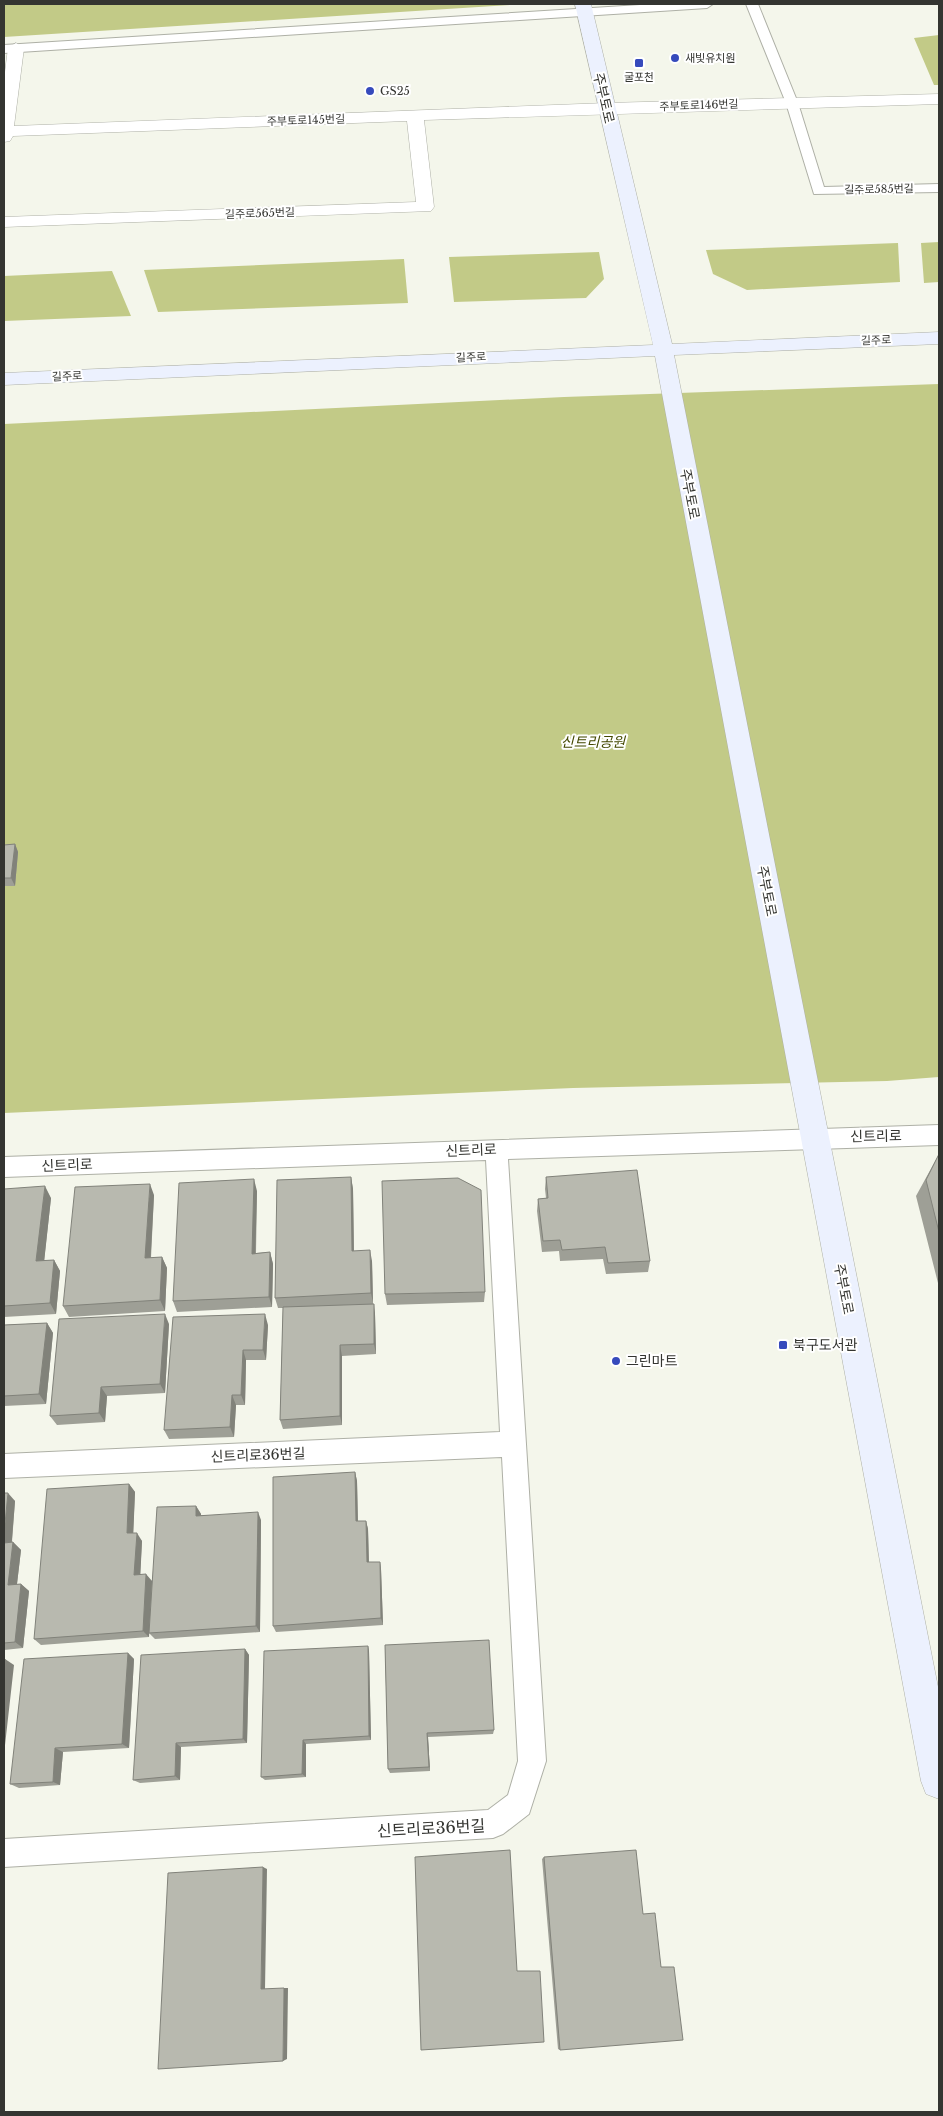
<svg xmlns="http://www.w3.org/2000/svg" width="943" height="2116" font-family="'Libre Baskerville','Noto Sans KR',serif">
<rect width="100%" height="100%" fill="#f4f6eb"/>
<path fill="#c2ca87" d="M4 4H525L4 37Z
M939 35V85H934L914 38Z
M939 242V282L924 283 921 243Z
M898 243 900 282 747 290 713 274 706 250Z
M599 252 604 279 586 298 454 302 449 257Z
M404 259 408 303 158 312 144 270Z
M112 271 131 316 4 321V276Z
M939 384V1077L887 1081 573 1088 4 1113V424L564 397Z"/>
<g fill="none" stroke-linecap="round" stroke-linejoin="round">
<defs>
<path id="lane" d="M656 4H713L707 8 4 53V45Z
M746 4H758L798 103 824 187 939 184V192L814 194 786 103Z
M939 1125V1145L508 1159 546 1761 529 1814 503 1834 493 1838 4 1867V1839L488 1810 508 1795 518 1761 502 1457 4 1478V1454L500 1432 486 1160 4 1177V1157Z"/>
<path id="street" d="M16 43 24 48 14 126 607 103 939 94V104L424 120 434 207 431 211 4 227V217L416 202 407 121 13 136 10 141 4 142V80L8 48Z"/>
<path id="secondary" d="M575 4H591L672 344 939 332V344L674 355 939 1692V1799L926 1794 921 1781 655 356 4 385V373L653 345Z"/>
</defs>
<use href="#lane" stroke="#aeb0a6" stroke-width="2"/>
<use href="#street" stroke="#aeb0a6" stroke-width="1"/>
<use href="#secondary" stroke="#aeb0a6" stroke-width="1"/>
<use href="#lane" fill="#fff" fill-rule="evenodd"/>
<use href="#street" fill="#fff" fill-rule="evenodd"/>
<use href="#secondary" fill="#ecf1fe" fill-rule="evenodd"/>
</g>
<path fill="#9e9f96" d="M15 844 18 852 15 886H4V845Z
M939 1154V1287L916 1196Z
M351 1177 353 1189 354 1251 372 1261 373 1303 375 1314 376 1354 342 1356V1425L283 1429 280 1420 283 1308H278L275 1298Z
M546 1177 650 1261 648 1272 606 1274 603 1259 560 1261 559 1251 542 1252 537 1211 538 1199 546 1198 545 1189Z
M4 1189 51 1198 44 1261 54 1260 60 1271 56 1314 4 1317Z
M257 1191 256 1253 270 1252 273 1264 272 1307 177 1312 173 1301Z
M154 1195 151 1258 162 1257 167 1268 165 1311 69 1317 63 1306Z
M485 1292 484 1302 387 1305 385 1294Z
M47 1323 53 1333 46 1404 4 1406V1325Z
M169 1324 165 1393 107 1396 105 1422 57 1425 50 1416Z
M268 1325 266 1360H246L245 1405H236L234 1437 169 1439 164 1430Z
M355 1472 357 1481 358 1521H366L368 1529 369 1562H380L381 1569 383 1625 276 1632 273 1626Z
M129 1484 135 1492 133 1533 142 1541 140 1575 152 1581 196 1506 201 1514V1515L261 1520 260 1632 155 1639 149 1633V1637L41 1645 34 1639Z
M4 1493 15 1501 12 1542H13L21 1550 17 1584H21L29 1591 23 1648 4 1650Z
M385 1645 494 1730 493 1734 428 1737 430 1771 390 1773 388 1769Z
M368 1646 369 1651 371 1740 306 1744V1777L265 1780 261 1777Z
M245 1649 249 1655 247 1743 181 1747 180 1780 140 1783 133 1780Z
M128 1653 134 1659 129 1748 63 1752 60 1785 19 1788 10 1784Z
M544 1857 643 1914 560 2050 558 2049 542 1859Z"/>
<path fill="#81827a" d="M15 844 18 852 15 886 11 878Z
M351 1177 353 1189 354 1262 352 1251Z
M254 1179 257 1191 255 1265 252 1254Z
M150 1184 154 1195 150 1269 145 1258Z
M45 1186 51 1198 43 1272 36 1261Z
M370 1250 372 1261 373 1303 371 1293Z
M270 1252 273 1264 272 1307 269 1297Z
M162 1257 167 1268 165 1311 160 1300Z
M54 1260 60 1271 56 1314 50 1303Z
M374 1304 375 1314 376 1354 374 1344Z
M165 1314 169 1324 165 1393 160 1384Z
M265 1314 268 1325 266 1360 263 1350Z
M47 1323 53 1333 46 1404 39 1394Z
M340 1345 342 1356V1425L340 1416Z
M243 1350 246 1360 245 1405 241 1395Z
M101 1387 107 1396 105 1422 99 1413Z
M232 1395 236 1405 234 1437 230 1427Z
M355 1472 357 1481 358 1529 356 1521Z
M129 1484 135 1492 133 1541 127 1533Z
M8 1493 15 1501 11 1551 4 1544V1534Z
M196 1506 201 1514V1524L196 1516Z
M258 1512 261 1520 260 1632 256 1626Z
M366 1521 368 1529 369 1569 367 1562Z
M137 1533 142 1541 140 1582 134 1575Z
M13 1542 21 1550 16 1592 8 1585Z
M380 1562 381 1569 383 1625 381 1618Z
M146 1574 152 1581 149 1637 143 1631Z
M21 1584 29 1591 23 1648 15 1642Z
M368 1646 369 1651 371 1740 369 1736Z
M245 1649 249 1655 247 1743 243 1739Z
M128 1653 134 1659 129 1748 122 1744Z
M5 1659 14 1665 4 1754V1672Z
M427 1733 428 1737 430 1771 429 1767Z
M303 1740 306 1744V1777L302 1774Z
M176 1743 181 1747 180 1780 175 1776Z
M55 1748 63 1752 60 1785 53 1782Z
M263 1867 267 1869 265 1989H261Z
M284 1988H288L287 2059 283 2061Z"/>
<path fill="#b8b9af" stroke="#81827a" d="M15 844 11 878H4V845Z
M939 1154V1232L926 1180Z
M637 1170 650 1261 608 1263 605 1247 562 1250 560 1240 543 1241 538 1199 548 1198 546 1177Z
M351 1177 352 1251 370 1250 371 1293 275 1298 277 1180Z
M458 1178 481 1190 485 1292 385 1294 382 1181Z
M254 1179 252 1254 270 1252 269 1297 173 1301 179 1183Z
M150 1184 145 1258 162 1257 160 1300 63 1306 75 1187Z
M45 1186 36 1261 54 1260 50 1303 4 1306V1189Z
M374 1304V1344L340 1345V1416L280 1420 283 1307Z
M165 1314 160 1384 101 1387 99 1413 50 1416 59 1319Z
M265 1314 263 1350H243L241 1395H232L230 1427 164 1430 173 1317Z
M47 1323 39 1394 4 1396V1325Z
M355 1472 356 1521H366L367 1562H380L381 1618 273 1626V1477Z
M129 1484 127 1533H137L134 1575 146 1574 143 1631 34 1639 47 1489Z
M4 1493H8L4 1534Z
M196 1506V1516L258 1512 256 1626 149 1633 157 1507Z
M13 1542 8 1585 21 1584 15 1642 4 1643V1543Z
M489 1640 494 1730 427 1733 429 1767 388 1769 385 1645Z
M368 1646 369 1736 303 1740 302 1774 261 1777 264 1651Z
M245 1649 243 1739 176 1743 175 1776 133 1780 141 1655Z
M128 1653 122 1744 55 1748 53 1782 10 1784 24 1659Z
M4 1659H5L4 1672Z
M510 1850 517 1971H540L544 2042 421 2050 415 1857Z
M636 1850 643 1914 655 1913 661 1967H674L683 2040 560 2050 544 1857Z
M263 1867 261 1989 284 1988 283 2061 158 2069 168 1873Z"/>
<g fill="#364abc" stroke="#fff" stroke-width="2">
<circle cx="675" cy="58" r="5"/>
<rect x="634" y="58" width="10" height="10" rx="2.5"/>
<circle cx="370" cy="91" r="5"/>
<rect x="778" y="1340" width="10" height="10" rx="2.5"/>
<circle cx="616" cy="1361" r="5"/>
</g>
<g text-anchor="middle" stroke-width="4" stroke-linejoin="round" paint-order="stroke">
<g font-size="11" fill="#343531" stroke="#fff" text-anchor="start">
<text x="685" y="62">새빛유치원</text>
<text x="639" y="81" text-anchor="middle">굴포천</text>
<text x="380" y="95">GS25</text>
</g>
<g font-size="11" fill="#343531" stroke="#fff">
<text transform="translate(699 105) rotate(-2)" y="4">주부토로146번길</text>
<text transform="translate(306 120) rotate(-2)" y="4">주부토로145번길</text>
<text transform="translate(879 189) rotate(-1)" y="4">길주로585번길</text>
<text transform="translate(260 213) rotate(-2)" y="4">길주로565번길</text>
<text transform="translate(876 340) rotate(-2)" y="4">길주로</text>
<text transform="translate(471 357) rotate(-3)" y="4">길주로</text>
<text transform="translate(67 376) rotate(-3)" y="4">길주로</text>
</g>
<g font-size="14" fill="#343531" stroke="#fff">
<text transform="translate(604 98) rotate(77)" y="5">주부토로</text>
<text transform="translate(690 494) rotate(79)" y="5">주부토로</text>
<text transform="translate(767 891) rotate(79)" y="5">주부토로</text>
<text transform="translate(876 1136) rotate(-1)" y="5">신트리로</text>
<text transform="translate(471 1150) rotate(-2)" y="5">신트리로</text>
<text transform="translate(67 1165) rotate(-2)" y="5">신트리로</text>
<text transform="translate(844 1289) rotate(79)" y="5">주부토로</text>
<text transform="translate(258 1455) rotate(-2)" y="5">신트리로36번길</text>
</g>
<g font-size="14" font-style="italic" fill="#434800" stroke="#fff">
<text x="593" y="747">신트리공원</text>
</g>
<g font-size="14" fill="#343531" stroke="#fff" text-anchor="start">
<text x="793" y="1350">북구도서관</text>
<text x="626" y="1366">그린마트</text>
</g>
<g font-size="16" fill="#343531" stroke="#fff">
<text transform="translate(431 1828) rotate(-3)" y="6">신트리로36번길</text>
</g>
</g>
<rect width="943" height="2116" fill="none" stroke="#343531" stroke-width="10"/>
</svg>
